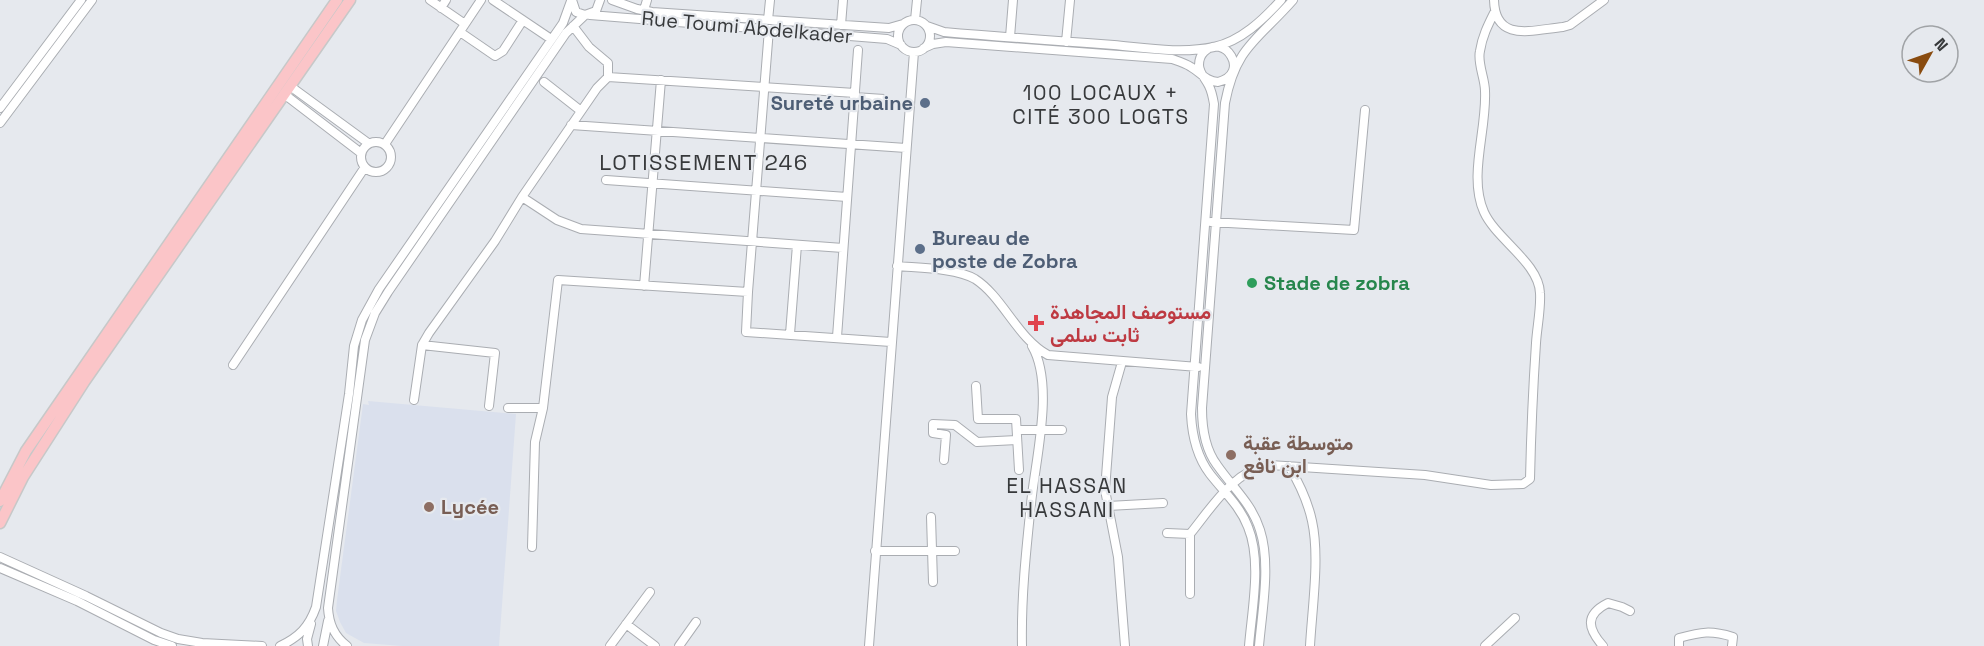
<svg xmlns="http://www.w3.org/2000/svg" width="1984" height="646" font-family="'Space Grotesk',Vazirmatn,sans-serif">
<rect width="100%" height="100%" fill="#e6e9ee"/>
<path fill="#dae0ed" d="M368 401 516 414 499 646H402L364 643 346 633 340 622 336 611 337 600 363 404 369 405Z"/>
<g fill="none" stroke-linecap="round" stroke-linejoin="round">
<defs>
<path id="minor" d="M430 0 465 24
M493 0 551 39
M572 0 576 12 585 15 596 11 600 0
M612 0 637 9 652 12 889 28 903 24
M1494 0C1495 43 1532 30 1563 27L1570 25 1604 0
M441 8 446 0
M644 10 647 0
M590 15 887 39 901 45
M898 36a16 16 0 1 1 32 0a16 16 0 1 1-32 0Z
M768 20 770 0
M915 20 917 0
M841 25 843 0
M573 26 589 47 608 63V77
M927 26 944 32C1001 37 1057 41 1114 45 1146 48 1182 54 1214 47 1241 41 1263 20 1281 0
M460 32 495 56 503 51 523 20
M1010 37 1013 0
M1066 42 1070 0
M924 48 933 44 946 42 1172 59C1178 61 1185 63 1191 67 1201 73 1206 81 1218 82 1252 73 1224 32 1204 52 1201 55 1199 60 1199 65 1199 73 1206 79 1209 86 1212 92 1213 98 1214 104L1191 414C1192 435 1197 457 1210 474 1224 492 1240 506 1248 527 1262 561 1252 609 1249 646
M544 82 581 111
M290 86 368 143
M284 94 361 153
M854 97 884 99
M0 108 81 0
M0 123 92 0
M571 125 906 148
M361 157a15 15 0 1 1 30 0a15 15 0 1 1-30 0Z
M385 144 481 0
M606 180 847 197
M522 197 557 220 581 229 843 248
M1211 222 1354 230 1365 110
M897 266C919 268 956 268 975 279 1003 297 1017 338 1048 355L1198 367
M644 286 661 80
M748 292 769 29
M790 334 797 245
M837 337 858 50
M422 345 495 353 489 406
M1122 362 1112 397 1105 490 1118 557 1125 646
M233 365 365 167
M976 386 978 419H1016L1019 470
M414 400 422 345 429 333 495 241 522 197 597 88 608 77 855 93
M508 408H543L558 280 748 292 746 332 891 342
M1017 430H1062
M944 460 946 435 933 433V424L955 425 977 442 1017 440
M1289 466C1299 483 1308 502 1312 521 1320 557 1312 609 1310 646
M1108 506 1163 503
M931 517 933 582
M1167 533 1190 534V594
M1190 534C1212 507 1233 471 1269 465L1425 475 1491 485 1523 484 1530 479C1531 434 1533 388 1536 343 1537 327 1541 309 1540 293 1539 263 1496 239 1484 212 1468 176 1487 130 1485 91 1485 78 1477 63 1480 51 1482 37 1488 25 1494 13
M532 547 535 442 543 408
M875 551H955
M0 557 86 596 161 633 178 639 202 643 262 646
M0 568 77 601 154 640 172 646
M626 624 655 646
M280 646C299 637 309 627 316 607L349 394 354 346 362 320 379 289 563 23 571 1
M308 646 307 639 311 624
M323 646 328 621
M347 646C334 636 329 624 328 608L365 340 375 313 388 292 566 33 585 15
M610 646 650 592
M679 646 696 622
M869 646 914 52
M1022 646C1021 599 1026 551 1031 504 1035 461 1055 385 1032 346
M1259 646C1262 611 1271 564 1260 530 1252 504 1233 488 1217 465 1205 449 1202 428 1202 408L1225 103C1236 46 1258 40 1293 0
M1485 646 1515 618
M1603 646C1588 629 1584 615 1608 603L1622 607 1630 611
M1679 646V638C1702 632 1710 630 1733 637L1732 646"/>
<path id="major" d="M0 501 26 451 337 0
M0 523 23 477 84 382 350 0"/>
</defs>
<use href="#minor" stroke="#aaadb2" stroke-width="10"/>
<use href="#major" stroke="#c7c8c8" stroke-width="13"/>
<use href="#minor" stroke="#fff" stroke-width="8"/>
<use href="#major" stroke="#fbc5c8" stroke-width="10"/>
</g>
<g fill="#5c6f8a" stroke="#e6e9ee" stroke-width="2">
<circle cx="925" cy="103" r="6"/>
<circle cx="920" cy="249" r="6"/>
</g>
<circle fill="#2e9e5b" stroke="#e6e9ee" stroke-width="2" cx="1252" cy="283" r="6"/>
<path fill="#e0444e" stroke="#e6e9ee" stroke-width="2" d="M1033 314h6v6h6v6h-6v6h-6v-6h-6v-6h6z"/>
<g fill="#8d6e63" stroke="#e6e9ee" stroke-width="2">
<circle cx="1231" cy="455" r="6"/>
<circle cx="429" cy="507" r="6"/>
</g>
<g text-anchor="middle" stroke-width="4.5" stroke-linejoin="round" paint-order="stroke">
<g font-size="20" fill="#37393b" stroke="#e6e9ee">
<text transform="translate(747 27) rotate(5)" y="7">Rue Toumi Abdelkader</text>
</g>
<g font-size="20" font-weight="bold" fill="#4e5e75" stroke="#e6e9ee" text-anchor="end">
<text x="913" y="110">Sureté urbaine</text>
<text x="932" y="245" text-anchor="start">Bureau de<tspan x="932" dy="23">poste de Zobra</tspan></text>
</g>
<g font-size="20" font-weight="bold" fill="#27864d" stroke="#e6e9ee" text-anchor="start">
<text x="1264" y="290">Stade de zobra</text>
</g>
<g font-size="20" font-weight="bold" fill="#be3a42" stroke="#e6e9ee" text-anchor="start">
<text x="1050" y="319">مستوصف المجاهدة<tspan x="1050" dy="23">ثابت سلمى</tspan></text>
</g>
<g font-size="20" font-weight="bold" fill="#785e54" stroke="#e6e9ee" text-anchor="start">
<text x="1243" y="450">متوسطة عقبة<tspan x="1243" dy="23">ابن نافع</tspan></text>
<text x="441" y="514">Lycée</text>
</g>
<g font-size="21" letter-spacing="1.5" fill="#37393b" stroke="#e6e9ee">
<text x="1101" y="100">100 LOCAUX +<tspan x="1101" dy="24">CITÉ 300 LOGTS</tspan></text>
<text x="1067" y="493">EL HASSAN<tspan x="1067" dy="24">HASSANI</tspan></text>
</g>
<g font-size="22" letter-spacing="1.5" fill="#37393b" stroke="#e6e9ee">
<text x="704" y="170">LOTISSEMENT 246</text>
</g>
</g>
<g transform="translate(1930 54) rotate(50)"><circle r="28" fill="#e6e9ee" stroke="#a0a3a6" stroke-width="1.5"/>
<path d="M0-4.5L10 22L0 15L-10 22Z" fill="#894b0f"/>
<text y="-9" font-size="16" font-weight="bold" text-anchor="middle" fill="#37393b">N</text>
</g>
</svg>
